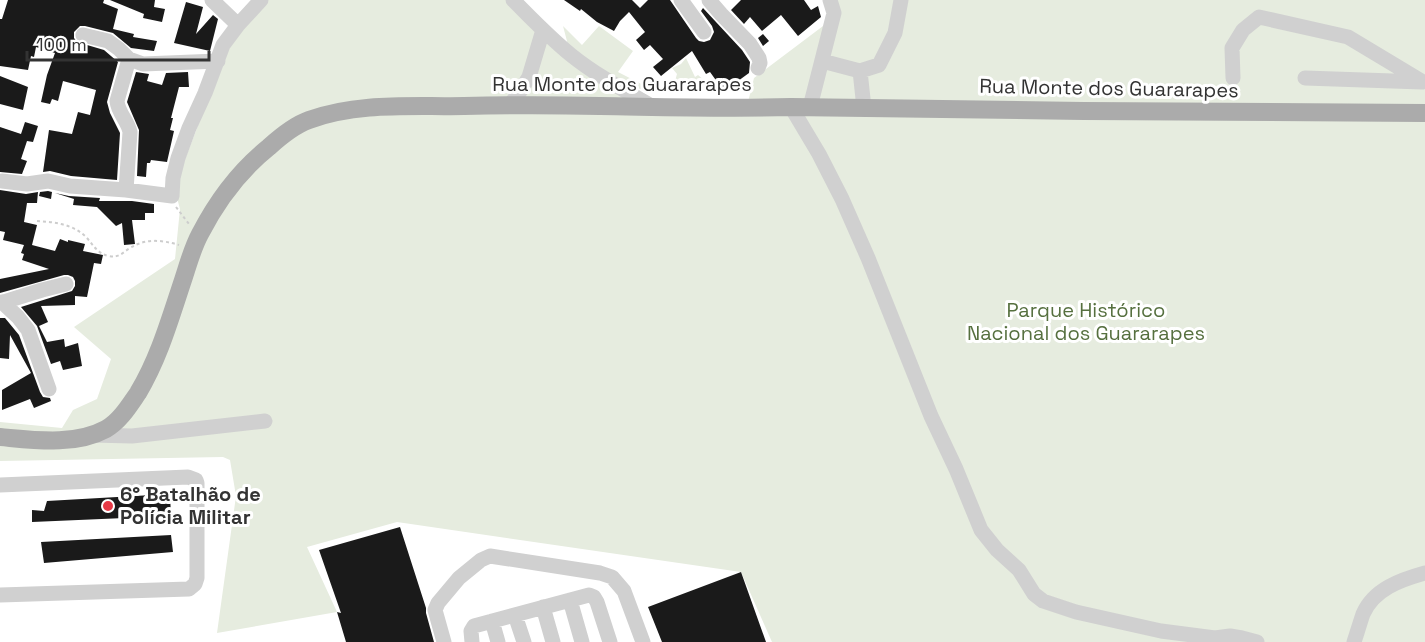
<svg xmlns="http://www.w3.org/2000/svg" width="1425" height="642" font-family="'Space Grotesk',sans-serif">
<rect width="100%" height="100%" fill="#fff"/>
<path fill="#e6ecdf" d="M266 0H517L568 45 563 26 582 45 599 26 633 51 618 72 651 89 621 88 655 108 747 106 754 78 831 20 824 0H1425V642H772L741 572 397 522 307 547 337 612 217 633 236 496 230 460 223 457 0 461V422L62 428 73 410 97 399 111 359 74 327 175 259 180 209 177 198V180L229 45Z
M686 58 695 77 698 75 704 80 706 85 703 89H685L671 85 675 81 677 74 672 68 681 64Z"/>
<path fill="#1a1a1a" d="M8 0H104L103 3 118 9 113 29 134 34 133 37 157 41 154 51 131 48 113 33 85 26H80L74 32V38L77 42 104 50 118 62 107 102 110 113 120 133 117 180 71 176 50 171 43 172 49 130 72 134 78 112 90 115 96 90 63 81 58 101 52 99 50 104 41 102 47 75 55 53 36 47 34 57 31 56 28 70 0 66V19H2Z
M110 0H155L154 7 165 9 162 22 143 18 144 14Z
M564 0H632L640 8 648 0H670L696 38 699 41 704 42 710 40 714 32 712 26 701 11 703 8 742 50 750 62 749 73 738 81H737L723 90 710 72 706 74 692 51 661 76 653 67 663 59 650 45 644 50 636 40 645 32 629 12 620 21 614 31 597 22 581 9 580 11Z
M741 0H804L811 10 818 6 821 17 798 36 781 15 762 31 750 17 744 24 731 10Z
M186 2 203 7 196 34 213 15 218 19 210 51 174 43Z
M763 34 769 41 763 46 758 38Z
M136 72 149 74 147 81 162 85 166 73 188 72 189 87H179L171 118H173L170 130 174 131 167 162 151 160 150 163H147L146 177 137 176 139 130 127 102Z
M0 76 28 87 23 110 0 104Z
M25 122 38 126 33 142 27 141 21 159 27 161 22 174 0 172V127L21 134Z
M0 190 26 194 38 192 37 203H27L24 222 37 225 32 245 55 251 60 239 68 242V240L85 244 83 251 103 255 101 264 94 263 87 297 75 296V305L41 306 48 322 39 326 47 342 64 339 65 347 78 343 82 366 63 370 60 361 51 364 37 326 21 307 72 291 75 286V281L73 277 68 275H64L0 293V279L49 269 22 260 24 254 21 253 24 245 3 240 5 232 0 231Z
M48 191 52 192 51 199 39 196 40 192Z
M55 193 69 196 100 198 99 201H132L154 204V213H145V220H132L135 244 124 245 122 223 116 226 97 207 73 205 74 199Z
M0 318H5L19 335 40 392 43 397 50 398 51 401 34 408 30 399 2 410V390L31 373 10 335 9 359 0 358Z
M170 494 171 516 32 522V510L44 511 47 501Z
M400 527 426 608V613L434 642H346L337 612 341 613 319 550Z
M171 535 173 552 44 563 41 542Z
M741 572 766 642H662L648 607Z"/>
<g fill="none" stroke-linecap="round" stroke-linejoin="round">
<path stroke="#cdcdcd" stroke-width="2" stroke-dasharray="3 3" stroke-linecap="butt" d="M176 207 189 224
M37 221C54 222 72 224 85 236 93 244 97 254 109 256 119 258 122 253 130 248 146 238 162 240 179 245"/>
<path stroke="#d0d0d0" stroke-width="15" d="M212 0 238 25
M513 0C532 19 550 38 571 55 597 76 626 91 655 108
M681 0 704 32
M709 0 721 14 750 44 759 58 760 63 758 68
M83 35 108 41 119 49 129 59 143 64 218 61
M822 61 860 71
M1233 78 1232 48 1243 30 1259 17 1348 37 1423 82
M1305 78 1422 82
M510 105 521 90 529 77 543 30
M791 107 819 154 842 199 868 258 931 416 956 469 981 530 997 550 1019 570 1034 594 1043 601 1076 612 1161 631 1215 638 1230 636 1242 638 1257 642
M810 107 834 13 830 0
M864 108 860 71 879 65 895 33 901 0
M2 181 27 184 48 181 70 186 126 190 172 196 173 178 178 158 189 128 205 93 223 45 238 25 261 0
M126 190 130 132C128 121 118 113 117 101L129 59
M2 302 18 317 28 330 49 389
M0 303 42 290 66 284
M92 435 132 436 265 421
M0 485 188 477 196 480 197 483V578L195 584 189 589 0 595
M570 600 582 642
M543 607 553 642
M515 615 524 642
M492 621 498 642
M444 642 435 610 438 603 459 578 481 560 490 556 600 573 612 577 624 591 643 642
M472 642 471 631 474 626 589 595 594 597 597 602 610 642
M1354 642C1357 633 1360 623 1363 614 1374 589 1400 580 1425 573"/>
<path stroke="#ababab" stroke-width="18" d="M0 437C34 440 75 446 106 429 120 421 129 406 138 393 159 358 170 319 183 280 188 265 192 249 200 234 217 201 239 171 269 147 280 137 295 125 309 120 358 102 412 107 464 106 509 105 555 105 600 106 664 107 727 109 791 107L1084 111 1425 113"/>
</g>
<circle fill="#e63946" stroke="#fff" stroke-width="2" cx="108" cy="506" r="6"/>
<g text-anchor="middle" stroke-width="6" stroke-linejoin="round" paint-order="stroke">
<g font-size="20" fill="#333" stroke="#fff">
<text x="622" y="91">Rua Monte dos Guararapes</text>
<text transform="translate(1109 88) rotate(1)" y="7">Rua Monte dos Guararapes</text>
</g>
<g font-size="20" fill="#56703f" stroke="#fff">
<text x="1086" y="317">Parque Histórico<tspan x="1086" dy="23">Nacional dos Guararapes</tspan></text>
</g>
<g font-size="20" font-weight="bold" fill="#333" stroke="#fff" text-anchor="start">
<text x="120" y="501">6° Batalhão de<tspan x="120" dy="23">Polícia Militar</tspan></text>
</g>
</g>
<path d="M27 51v9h182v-9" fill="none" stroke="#333333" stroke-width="3"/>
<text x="36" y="51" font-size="18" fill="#333333" stroke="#ffffff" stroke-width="4.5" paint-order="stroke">100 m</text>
</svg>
